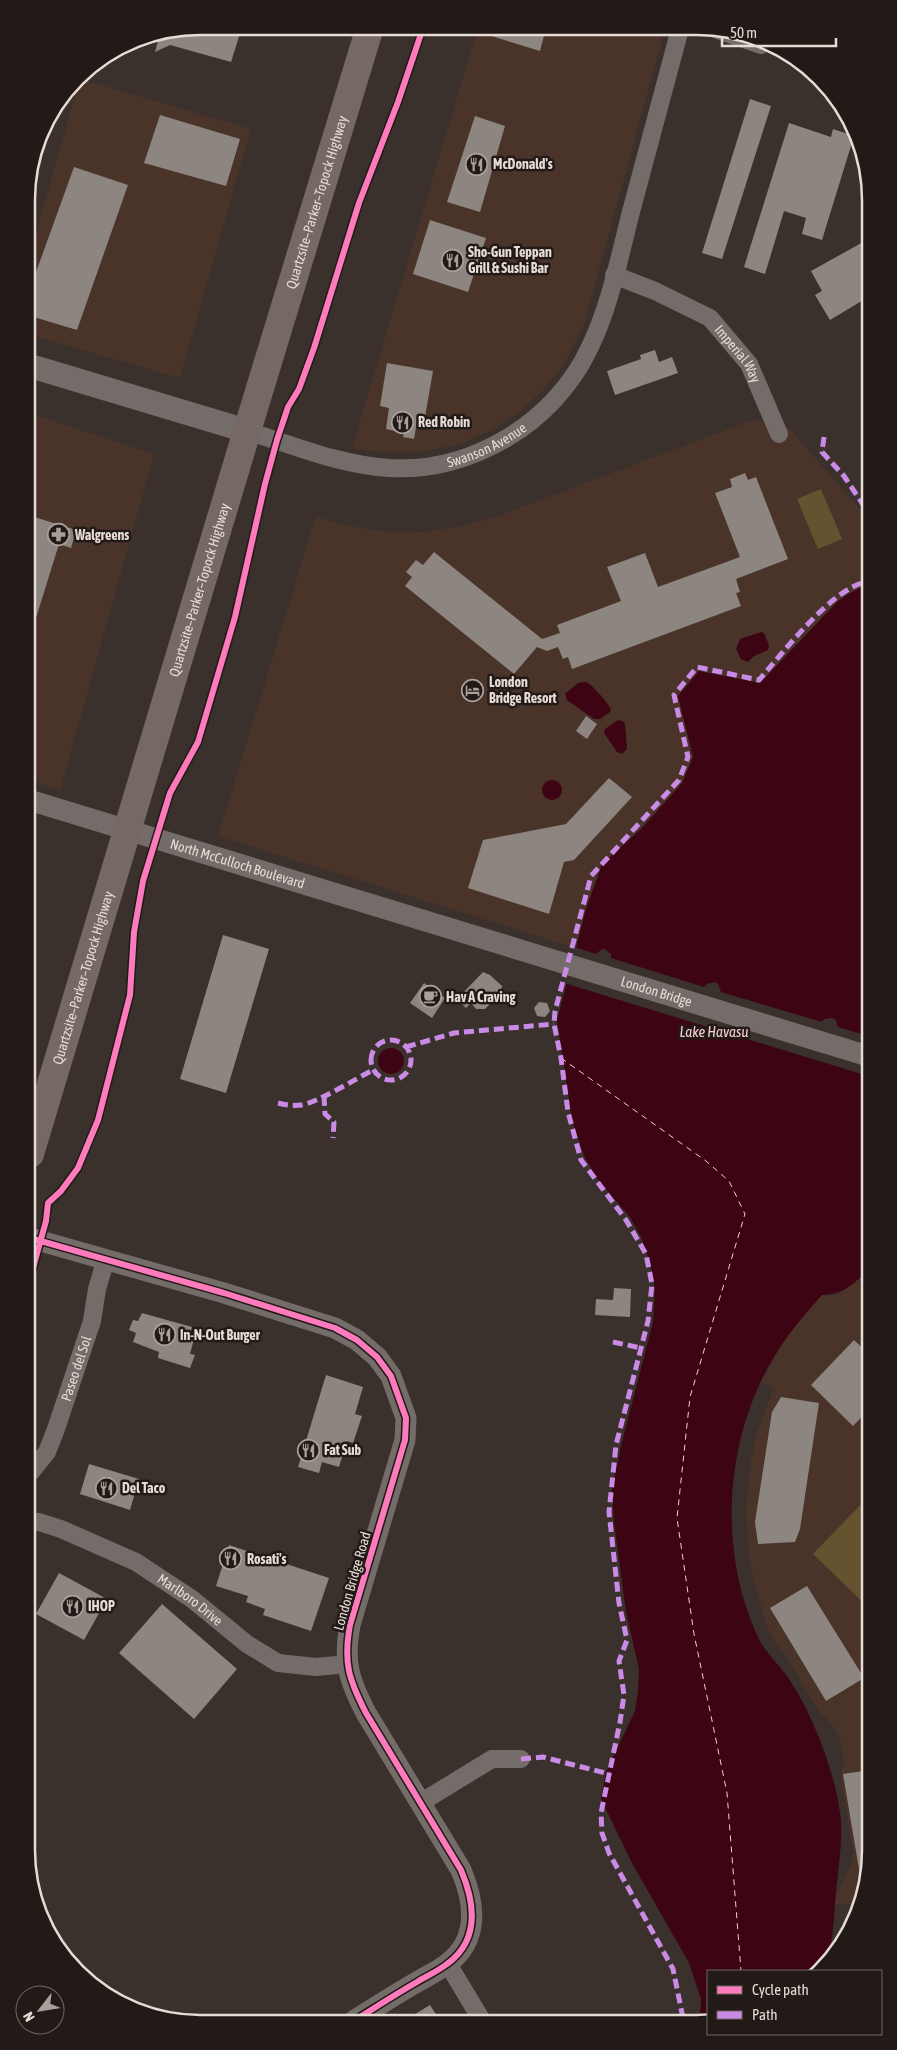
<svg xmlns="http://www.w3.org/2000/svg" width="897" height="2050" font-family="'Asap Condensed',sans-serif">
<rect width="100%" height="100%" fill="#3a312d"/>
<path fill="#4a342a" d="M478 28 665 29 583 328 567 359 557 373 546 387 521 411 492 430 460 444 426 451 391 453 357 449 352 448Z
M80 79 251 129 180 378 27 334V264Z
M27 413 154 454 60 791 29 779Z
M752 420 789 428 866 516V585L838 601 760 683 699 671 678 696 693 757 682 783 641 829 602 864 586 909 576 948 218 836 316 516 339 524 380 531 422 532 464 526 504 514Z
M868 1270 870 1861 860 1904H835L836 1896 852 1863 853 1851 841 1775 844 1761 841 1742 835 1729 826 1718 819 1712 785 1654 774 1641 769 1632 755 1586 750 1561 746 1510 751 1460 756 1435 774 1388 761 1382 787 1336 822 1295H837L856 1281Z"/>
<path fill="#64532e" d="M821 489 842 539 818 549 797 499Z
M869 1496 870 1609 813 1554Z"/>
<path fill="#3d0413" d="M866 585 868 1270C852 1285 845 1294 822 1295 798 1321 776 1349 761 1381 724 1460 721 1558 758 1637 765 1653 780 1665 789 1679 812 1713 835 1772 840 1813 844 1837 837 1877 835 1903 834 1920 832 1960 820 1971H708V2018H700L701 1999 689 1963 632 1863 601 1799 606 1772 635 1711 638 1692 639 1669 626 1612 614 1522 612 1489 622 1442 653 1322 655 1288 650 1262 641 1237 630 1217 599 1181 585 1158 572 1121 557 1020 586 909 602 864 641 829 682 783 693 757 678 696 699 671 760 683 838 601 850 593Z
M761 632 764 633 769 645 768 650 754 656 748 662 741 659 736 649 740 639Z
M578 683C579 683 584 682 586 682 591 683 608 703 611 709L610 712 600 719H594L567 700 565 694Z
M618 720 623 721 625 724 627 749 622 754 617 752 604 733 605 729Z
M542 790a10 10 0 1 1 20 0a10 10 0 1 1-20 0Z
M378 1061a13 13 0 1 1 26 0a13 13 0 1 1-26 0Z"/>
<path fill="#3a312d" d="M574 947 596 954 602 949H605L611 954V958L704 987 707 984 715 982 718 984 721 992 822 1022 824 1019 832 1018 836 1020 838 1027 868 1036V1076L564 983Z"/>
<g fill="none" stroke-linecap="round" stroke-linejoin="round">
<path stroke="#f9ccd1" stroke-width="1" stroke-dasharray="6 5" stroke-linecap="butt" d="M561 1058 706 1161 729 1181 745 1214 690 1397 677 1518 694 1634 727 1793 741 1971"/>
</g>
<path fill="#8c8580" d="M200 26 242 27 231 62 170 45 155 52 160 34Z
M476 28H546L540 51 475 31Z
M750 99 771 106 722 259 702 253Z
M160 115 240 139 226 186 144 163Z
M475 116 505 126 480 212 447 202Z
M789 123 831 137 833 129 854 136 822 240 802 234 806 218 784 211 765 274 744 267Z
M74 167 128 185 77 330 27 315V297Z
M430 220 486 238 468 292 413 274Z
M865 241V299L830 320 815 295 822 291 811 271Z
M655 350 659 362 672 357 678 373 615 395 607 371 641 359 640 355Z
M387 363 433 371 425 417 418 416 414 439 403 437 404 433 386 429 389 408 380 406Z
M745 473 748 480 756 477 788 559 736 579 740 592 736 593 741 606 572 669 568 657 563 659 558 647 547 651 537 647 514 674 405 586 412 577 406 572 416 560 423 565 434 552 542 639 560 633 557 625 621 601 607 567 645 553 658 587 740 557 715 493 732 487 730 479Z
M28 515 76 530 71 548 59 544 31 634H28Z
M586 716 597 724 587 739 576 731Z
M609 778 632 797 574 860 564 862 549 914 468 888 483 840 566 824Z
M223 935 269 949 226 1093 180 1079Z
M483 972 490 975 502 986 501 993 485 1009H476L471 1003 466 1008 457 999Z
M424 983 445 998 432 1018 410 1003Z
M539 1002 547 1003 550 1011 545 1017 537 1016 534 1008Z
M614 1288 631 1289 630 1317 595 1315 596 1299 613 1300Z
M142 1313 192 1327 190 1334 195 1335 190 1354 195 1355 190 1368 158 1358 159 1352 133 1342 136 1333 129 1330 133 1320 138 1321Z
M854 1340 869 1354V1409L853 1426 811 1385Z
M326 1375 363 1387 355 1414 362 1416 353 1443 347 1441 339 1467 322 1462 319 1473 298 1467Z
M781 1397 819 1403 800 1529 795 1542 758 1544 755 1522 772 1412Z
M89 1464 139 1479 130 1510 80 1494Z
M229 1545 329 1578 311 1631 263 1615 265 1609 246 1602 248 1596 216 1586Z
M59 1573 107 1599 84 1640 36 1614Z
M807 1586 864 1678 826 1701 770 1608Z
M162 1604 237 1669 194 1719 119 1653Z
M870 1770V1861L863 1893 843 1774Z
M430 2005 439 2019H407Z"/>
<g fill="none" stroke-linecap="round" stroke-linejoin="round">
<g stroke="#746c68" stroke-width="18">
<path d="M715 29 761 45"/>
<path id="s1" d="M614 275 655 291 710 318 749 364 779 434"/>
<path id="s2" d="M247 431C293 445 340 465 389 468 471 473 554 423 589 349 610 307 620 254 632 208 648 149 664 89 680 29"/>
<path id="s3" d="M31 1472 47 1452 56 1429 92 1321 97 1289 106 1259"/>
<path id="s4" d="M31 1522H39L61 1529 136 1562 192 1599 247 1644 278 1663 316 1667 347 1664"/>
<path d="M420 1803 492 1759H521"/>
<path d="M448 1964 481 2019"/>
</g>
<g stroke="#746c68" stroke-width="21">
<path id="s5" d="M29 800 868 1056"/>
<path d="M30 1238 224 1293 335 1328 357 1340 377 1357 391 1376 406 1418 405 1440 350 1625C343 1663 349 1680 366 1713L461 1870C475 1903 480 1940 447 1964 438 1971 427 1976 417 1982 396 1994 376 2007 355 2020"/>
</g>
<path stroke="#746c68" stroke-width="24" d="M27 365 247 431"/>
<path stroke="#766864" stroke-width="28" id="s6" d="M30 1154 247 431 370 27"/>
<path stroke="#ca8be6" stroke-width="5" stroke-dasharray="10 5" stroke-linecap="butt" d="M824 437 822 452 844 476 866 509
M371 1060a20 20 0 1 1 40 0a20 20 0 1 1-40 0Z
M406 1047 454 1033 554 1024
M324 1096 325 1114 334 1122 333 1138
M278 1103C286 1105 293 1106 301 1105 317 1103 357 1078 373 1070
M613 1342 641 1348
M521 1759 543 1757 609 1774
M683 2018 673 1969 609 1853 602 1833 601 1813 620 1722 624 1695 619 1661 627 1640 619 1603 609 1512 616 1445 648 1321 652 1284 646 1254 626 1220 581 1160 568 1112 561 1058 554 1024 555 1011 591 876 679 780 688 757 674 695 697 667 759 680C783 653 831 589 866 582"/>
<defs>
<path id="cycleway" d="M30 1238 224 1293 335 1328 357 1340 377 1357 391 1376 406 1418 405 1440 350 1625C343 1663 349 1680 366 1713L461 1870C475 1903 480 1940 447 1964 438 1971 427 1976 417 1982 396 1994 376 2007 355 2020
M30 1267 33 1268 46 1221 48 1203 61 1191 78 1168 98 1120 130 995 134 932 143 881 170 793 198 742 235 617 265 484 277 440 288 407 299 389 314 348 359 203 398 102 423 28"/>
</defs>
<use href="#cycleway" stroke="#211a16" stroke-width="9"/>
<use href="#cycleway" stroke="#fd7abc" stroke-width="6"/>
</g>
<defs>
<symbol id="restaurant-ring" viewBox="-11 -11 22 22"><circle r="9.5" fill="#211a16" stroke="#aaa09b" stroke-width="1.5"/><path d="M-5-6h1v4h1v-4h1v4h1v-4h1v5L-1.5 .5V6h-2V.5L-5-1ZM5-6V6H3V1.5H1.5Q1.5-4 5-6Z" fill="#aaa09b"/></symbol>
<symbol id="pharmacy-ring" viewBox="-11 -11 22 22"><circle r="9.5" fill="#211a16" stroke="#aaa09b" stroke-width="1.5"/><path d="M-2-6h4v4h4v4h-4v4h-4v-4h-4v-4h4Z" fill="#aaa09b"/></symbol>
<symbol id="hotel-ring" viewBox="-11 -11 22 22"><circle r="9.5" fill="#211a16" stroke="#aaa09b" stroke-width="1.5"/><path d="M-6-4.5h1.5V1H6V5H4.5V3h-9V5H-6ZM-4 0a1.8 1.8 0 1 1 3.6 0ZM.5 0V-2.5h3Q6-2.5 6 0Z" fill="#aaa09b"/></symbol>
<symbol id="cafe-ring" viewBox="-11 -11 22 22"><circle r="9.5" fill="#211a16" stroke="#aaa09b" stroke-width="1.5"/><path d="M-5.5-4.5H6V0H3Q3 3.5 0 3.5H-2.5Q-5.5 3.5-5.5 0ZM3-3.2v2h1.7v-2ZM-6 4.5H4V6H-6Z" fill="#aaa09b"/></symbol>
</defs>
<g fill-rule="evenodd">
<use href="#restaurant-ring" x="464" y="152" width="25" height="25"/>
<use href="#restaurant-ring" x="440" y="248" width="25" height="25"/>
<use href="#restaurant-ring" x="390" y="410" width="25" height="25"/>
<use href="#pharmacy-ring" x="46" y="522" width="25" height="25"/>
<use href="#hotel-ring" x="460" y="678" width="25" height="25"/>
<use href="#cafe-ring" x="418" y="984" width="25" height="25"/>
<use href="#restaurant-ring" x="152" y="1322" width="25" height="25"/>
<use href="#restaurant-ring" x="296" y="1438" width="25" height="25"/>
<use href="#restaurant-ring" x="94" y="1476" width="25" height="25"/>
<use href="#restaurant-ring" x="218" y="1546" width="25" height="25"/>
<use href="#restaurant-ring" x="60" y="1594" width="25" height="25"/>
</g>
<g text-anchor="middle" stroke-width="5" stroke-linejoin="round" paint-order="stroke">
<g font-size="14" font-weight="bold" fill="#e7dbd6" stroke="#211a16" text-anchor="start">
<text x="493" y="169">McDonald's</text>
<text x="468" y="257">Sho-Gun Teppan<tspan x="468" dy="16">Grill &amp; Sushi Bar</tspan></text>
<text x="418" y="427">Red Robin</text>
<text x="75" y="540">Walgreens</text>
<text x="489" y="687">London<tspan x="489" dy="16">Bridge Resort</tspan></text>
<text x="446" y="1002">Hav A Craving</text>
<text x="180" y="1340">In-N-Out Burger</text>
<text x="324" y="1455">Fat Sub</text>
<text x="122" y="1493">Del Taco</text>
<text x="247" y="1564">Rosati's</text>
<text x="88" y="1611">IHOP</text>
</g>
<g font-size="14" fill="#e7dbd6" stroke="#211a16">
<text dy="5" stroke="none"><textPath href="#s6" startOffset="994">Quartzsite–Parker–Topock Highway</textPath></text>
<text dy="5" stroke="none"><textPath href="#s1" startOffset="151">Imperial Way</textPath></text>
<text dy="5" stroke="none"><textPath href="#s2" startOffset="249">Swanson Avenue</textPath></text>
<text dy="5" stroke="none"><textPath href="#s6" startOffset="589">Quartzsite–Parker–Topock Highway</textPath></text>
<text dy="5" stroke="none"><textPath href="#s5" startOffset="218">North McCulloch Boulevard</textPath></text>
<text dy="5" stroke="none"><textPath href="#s6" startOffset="184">Quartzsite–Parker–Topock Highway</textPath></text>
<text dy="5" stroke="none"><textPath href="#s5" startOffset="656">London Bridge</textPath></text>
<text dy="5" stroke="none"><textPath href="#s3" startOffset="114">Paseo del Sol</textPath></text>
<text transform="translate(352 1581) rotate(-74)" y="5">London Bridge Road</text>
<text dy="5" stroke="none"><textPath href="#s4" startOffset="179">Marlboro Drive</textPath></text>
</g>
<g font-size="15" font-style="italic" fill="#f9ccd1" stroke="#211a16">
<text x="714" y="1037">Lake Havasu</text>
</g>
</g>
<path d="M0 0H897V2050H0ZM200 35H697A165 165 0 0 1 862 200V1850A165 165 0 0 1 697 2015H200A165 165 0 0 1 35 1850V200A165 165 0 0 1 200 35Z" fill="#211a16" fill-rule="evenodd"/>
<path fill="none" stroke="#e7dbd6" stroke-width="2.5" d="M200 35H697A165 165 0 0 1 862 200V1850A165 165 0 0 1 697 2015H200A165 165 0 0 1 35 1850V200A165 165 0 0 1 200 35Z"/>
<rect x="707" y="1970" width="175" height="65" fill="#211a16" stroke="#706763"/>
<rect x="717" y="1986" width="25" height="8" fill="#fd7abc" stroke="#706763"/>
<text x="752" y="1995" font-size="15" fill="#e7dbd6">Cycle path</text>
<rect x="717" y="2011" width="25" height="8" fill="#ca8be6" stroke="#706763"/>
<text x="752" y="2020" font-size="15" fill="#e7dbd6">Path</text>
<g transform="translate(40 2010) rotate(239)"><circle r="24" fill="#211a16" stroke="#706763"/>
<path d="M0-4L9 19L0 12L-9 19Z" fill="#aaa09b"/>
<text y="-8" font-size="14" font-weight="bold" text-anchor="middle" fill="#e7dbd6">N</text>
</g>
<path d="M722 38v8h114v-8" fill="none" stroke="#e7dbd6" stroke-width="2.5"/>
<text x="730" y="38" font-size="15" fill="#e7dbd6" stroke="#211a16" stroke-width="4" paint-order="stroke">50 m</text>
</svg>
